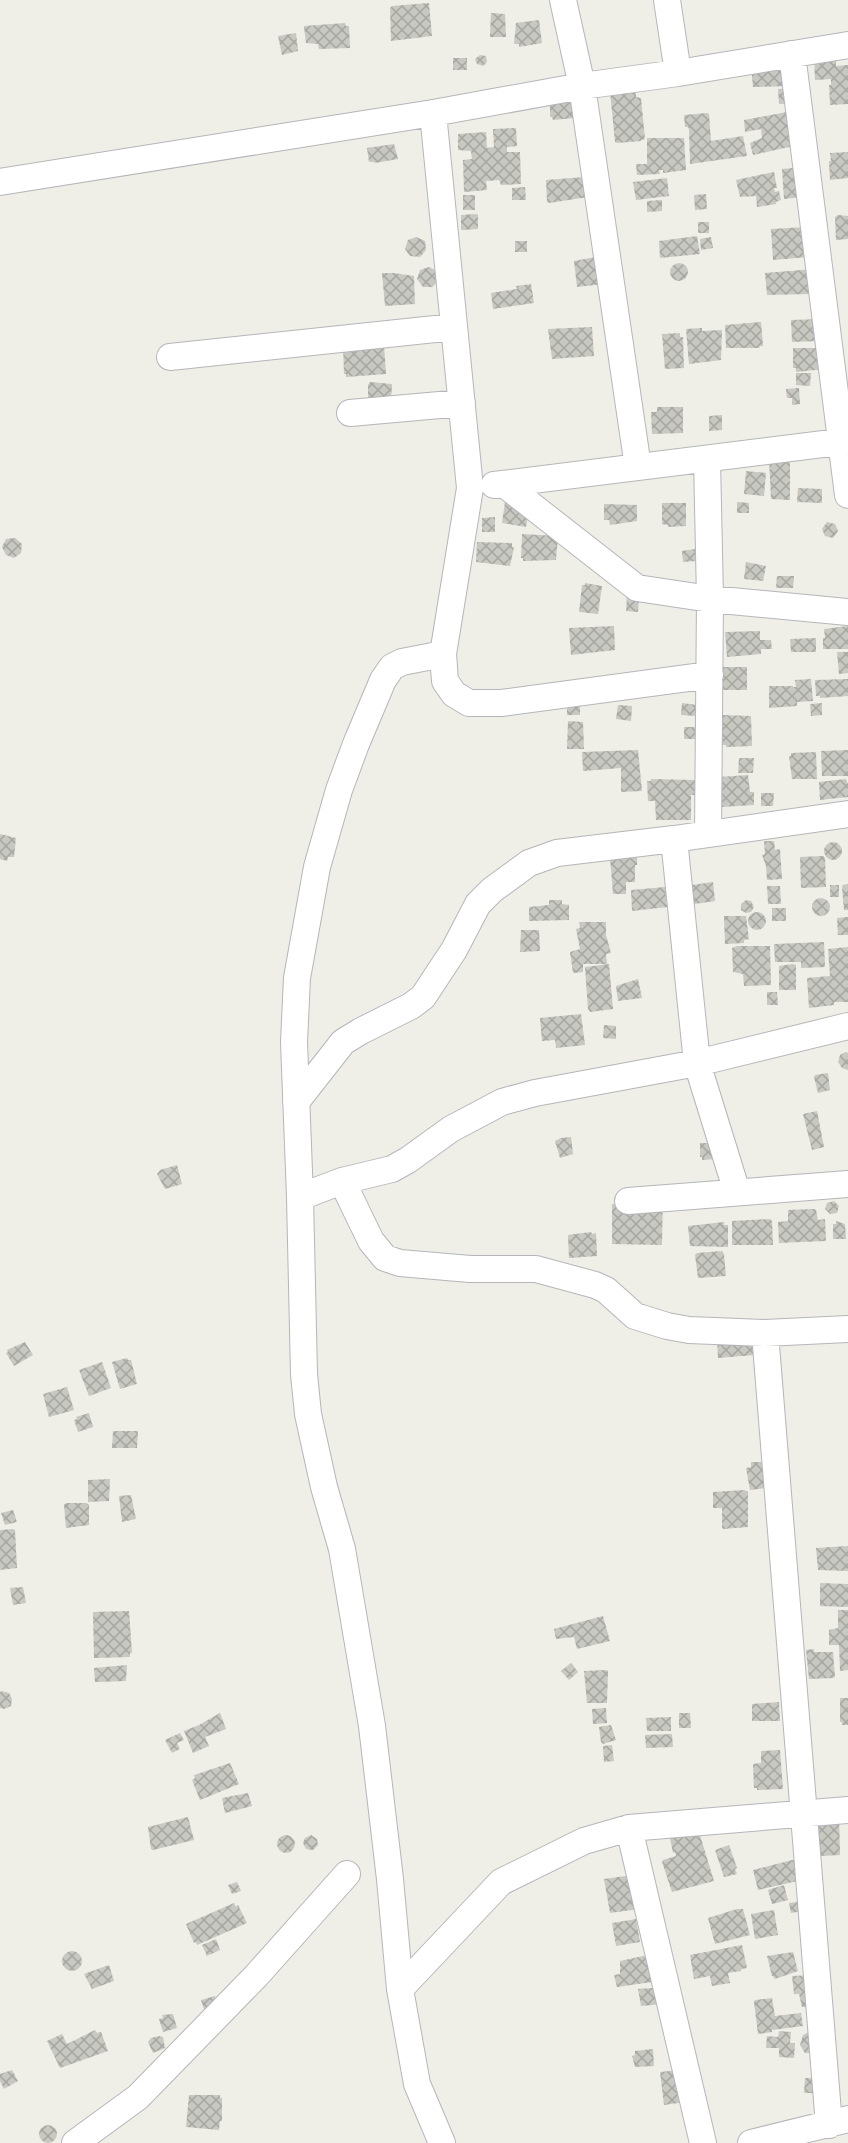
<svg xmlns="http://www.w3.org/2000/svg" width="848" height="2143" font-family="Overpass,sans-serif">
<defs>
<pattern id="building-cross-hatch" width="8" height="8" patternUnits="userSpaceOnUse" patternTransform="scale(1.5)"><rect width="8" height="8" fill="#c8c8c2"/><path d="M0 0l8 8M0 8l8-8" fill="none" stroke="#a6a6a1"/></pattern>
</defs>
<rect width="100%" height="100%" fill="#efeee7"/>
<path fill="url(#building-cross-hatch)" d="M429 3 432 36 391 41 390 8 392 6Z
M491 13 505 14 506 37H490Z
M539 20 542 43 519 47V44H514L516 23Z
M345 23 346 26H349L350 48 319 49 318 44 306 43 304 26Z
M296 33 298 51 282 55 278 36Z
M480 55 486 56 487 62 483 66 477 64 475 59Z
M453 58H467V70H453Z
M814 58H836V66L848 65V104L830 105 829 85H831V79L815 80Z
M788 64 789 86 753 87 751 66Z
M635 80 636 97 641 98 645 139 641 140V141L617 143 615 142 609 82Z
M792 88 794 103 779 104 778 89Z
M577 95 575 118 553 120 552 117H550V96Z
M792 111 798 145 753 155 750 143 762 138 761 129 745 132 744 120Z
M707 113 709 114 711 141 743 136 747 156 690 164 689 129 688 127H685L684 115Z
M516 128 517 146 507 147V152H520L521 184 501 185 499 180 486 181 487 190 464 192 463 160 472 159 471 151 458 150V134L486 132 487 148 494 147 493 129Z
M647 138H684L686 170 663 173V170H659L660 174 637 175 636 164H647Z
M394 144 398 159 375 163 374 162H369L367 148Z
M848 152V178L830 180 829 161H831L830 153Z
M803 167 804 197 784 199 782 169Z
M774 172 777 188H774L775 192 779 191 781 200 776 202V204L757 207 756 196 740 197 736 180Z
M585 177 588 197 549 203 547 202 546 180Z
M667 178 669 196 636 200 633 182Z
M525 187 526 200H512V188Z
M706 194 707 209 695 210 694 195Z
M463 195H475V210H463Z
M662 200V211L647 212V201Z
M476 214 478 215V229L461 230V215Z
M838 215 848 216V239L836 240 835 217Z
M698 222H709V233H698Z
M807 227 809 257 773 260 771 229Z
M697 236 700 254 660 258 659 241Z
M416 237 425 241 426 250 420 257 410 256 405 249 408 240Z
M711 237 713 248 701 250 700 239Z
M515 241H527V252H515Z
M601 256 604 284 577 287 574 261Z
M670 272a9 9 0 1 1 18 0a9 9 0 1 1-18 0Z
M429 267 437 271 438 281 432 287H423L417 279 420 270Z
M814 269 813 294 767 295 765 273Z
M382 273H394L414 276 415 304 385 306Z
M531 284 534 303 493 309 491 293 517 289 516 286Z
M820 319 821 341 792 342 791 320Z
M761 322 763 346H759L760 348H726L725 325Z
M592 327 594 356 552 359 548 329Z
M702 328V331L722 330 721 360 689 364 686 329Z
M680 333V337H683L684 368 665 369 662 334Z
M343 345H384L386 374 346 377V374H344Z
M793 348H824L825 369 796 372V368H793Z
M796 373H811L810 386 796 385Z
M370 382 392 384 391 399H368V385Z
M799 388 800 404 792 405V398H787L786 389Z
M657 407H683V433L652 434 651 412H657Z
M722 415V430L709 431V416Z
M769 459H790V500L771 499Z
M746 471 766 473 764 496 744 494Z
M798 488 822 489V503L797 502Z
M505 502 530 506 526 527 502 523Z
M737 502 749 503V513H737Z
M662 503H686V526L668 527V525L662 524Z
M604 504 637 505V521L610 525 609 520H604Z
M495 517V532H482V518Z
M827 522 835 524 838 531 833 538 825 536 822 529Z
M522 534 558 536 556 560 523 561V558H521Z
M15 538 22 544 21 553 14 558 6 555 2 547 6 539Z
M477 542 512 543V547H514L510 566 476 562Z
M695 549 696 561 683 562 682 551Z
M746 562 766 566 763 581 744 579Z
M777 576H794L793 588H776Z
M585 583 602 586 598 614 579 612 582 585H585Z
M627 595 639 596 638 612 626 611Z
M614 626 615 650 571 655 569 628Z
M848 626V649H823V638H825L824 629Z
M760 631V640H771L772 649H761V654L727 657 725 632Z
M816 638V652H791L790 639Z
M837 652H848V673L839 674Z
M720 667H747V690H720Z
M811 679 813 701 797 702V706L769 708V686H793V687H796L795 680Z
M848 679V696L820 698V696H816L815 680Z
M567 700H580V715H567Z
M682 703 698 705 697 716 681 715Z
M822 703V715L811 716 810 704Z
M618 705 632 706 631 721 616 719Z
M723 715 751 716 752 746 726 747V745H722Z
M568 721 583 722 584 749H567Z
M684 727H698V739H684Z
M638 750 642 791 621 792V768L583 771 582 752Z
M848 750V776H822L821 751Z
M816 752 817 779H792L789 756H791V753Z
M739 758H754L753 773H738Z
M748 775 750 792H754V805L722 807V804H719V777Z
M651 779 695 780 696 795H691V820H656L655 801H648L647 781H651Z
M846 779 848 784V797L820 800 819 782Z
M761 793H774L773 806H761Z
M0 834 16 838 14 857H8L7 861 0 859Z
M764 841H774L775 850 780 849 782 879 767 880 766 866 762 855 765 854Z
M824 851a9 9 0 1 1 18 0a9 9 0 1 1-18 0Z
M637 854V865H635V882H626V894H613L610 857Z
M823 856 825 858 826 887 801 888 800 857Z
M713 882 715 901 688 905 685 886Z
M848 884V910H844L842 888 843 885Z
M830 885H839V897H830Z
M767 886H780L781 904H768Z
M665 887 667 907 632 911 631 890Z
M812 907a9 9 0 1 1 18 0a9 9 0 1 1-18 0Z
M549 900H562V904L569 905V920L529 921V907L549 905Z
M746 900 751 901 754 907 751 912 746 913 741 910V904Z
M772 908H786V921H772Z
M748 921a9 9 0 1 1 18 0a9 9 0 1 1-18 0Z
M724 916H746L749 939 744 940V943L725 944Z
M848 917V935H838L837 918Z
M579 922H606V935L611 953 606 954 607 964H583V972L573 973 570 952 580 949 576 929 580 928Z
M521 930H539L540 951 520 952Z
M824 942 825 967 801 968V962H775L774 944Z
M737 946H770L771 985 744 986 743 974 733 972 732 948Z
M848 947V1002H834V1005L809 1008 807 978 830 976 828 949Z
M609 964 613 1009 590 1012 588 1009 585 967Z
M793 964 796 965V990H779V966Z
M638 979 642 998 618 1001 616 986Z
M767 992H777L778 1005H767Z
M581 1014 585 1045 556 1048 555 1040 542 1041 540 1018Z
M604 1025 616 1026V1039L603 1038Z
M846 1052 848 1053V1070L842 1068 838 1062 840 1055Z
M828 1073 830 1090 818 1093 814 1077 815 1075Z
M817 1111 824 1147 812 1150 803 1114Z
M571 1137 573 1154 560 1158 555 1141 561 1138Z
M700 1143H713L715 1159 702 1160V1157H700Z
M177 1165 182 1184 165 1189 157 1174 160 1170Z
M663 1193 662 1245 612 1244V1204L649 1205Z
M834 1201 839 1206 837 1213 830 1214 825 1209 827 1203Z
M814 1209 816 1210 818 1220 825 1219 826 1241 779 1243 778 1222 788 1221V1210Z
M770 1219 772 1221 773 1245H732V1221Z
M836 1221 845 1224 846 1239H833V1224H836Z
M724 1222V1225H728V1247L690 1246 688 1226Z
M591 1232 592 1234 596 1233 597 1256 569 1258 568 1235Z
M722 1251 724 1254 726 1276 698 1278 695 1255 697 1253Z
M753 1337 755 1355 718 1358 717 1340Z
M25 1342 33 1355 14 1366 6 1353 8 1352 7 1350Z
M127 1358 128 1360H131L137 1384 120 1389 112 1362Z
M102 1362 111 1388 89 1396 79 1370Z
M67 1387 74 1410 49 1417 43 1394Z
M89 1413 93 1427 78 1432 74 1420 77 1419 76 1417Z
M113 1431H138L137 1448H112Z
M751 1462H763V1468H771L766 1488 750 1490 746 1468 751 1467Z
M110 1479 109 1501 88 1502V1480Z
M744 1490 748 1492V1527L723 1529 722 1527V1508H713V1492Z
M131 1495 136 1519 122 1522 119 1496Z
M66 1503H86L89 1505V1525L66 1528 64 1505Z
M13 1510 17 1522 5 1525 1 1513Z
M13 1529 15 1530 17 1568 0 1570V1530Z
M848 1546V1571L818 1570 816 1548Z
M820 1583 848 1584V1607L820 1606Z
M23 1587 26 1603 13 1605 10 1588Z
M838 1610H848V1670L840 1671 839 1645H829V1630L838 1628Z
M129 1611 132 1653H130V1657L94 1658 93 1612Z
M603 1616 610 1641 577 1649 574 1637 556 1639 554 1629Z
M814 1649V1652H833L835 1677 833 1678 809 1679 806 1650Z
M571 1663 578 1672 569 1680 561 1671Z
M127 1665 126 1681 95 1682 94 1668Z
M606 1670 608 1671 607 1703H587L584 1671Z
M2 1691 9 1693 12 1699 11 1706 4 1709 0 1708V1692Z
M840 1698H848V1725H842V1722H840Z
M779 1702 780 1721H752V1704Z
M606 1708 607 1723 593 1724 592 1709Z
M220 1713 226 1729 205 1737 209 1746 193 1753 184 1731 199 1725Z
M679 1713H690L691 1728H679Z
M671 1717V1731H647L646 1718Z
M611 1725 616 1740 603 1744 601 1742 599 1727Z
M180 1733 184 1740 177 1743 180 1749 172 1753 165 1740Z
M672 1734 673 1747 646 1748 645 1735Z
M612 1745 614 1761 604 1762 603 1746Z
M780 1750 783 1789 757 1790V1788H754L753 1764 761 1763V1751Z
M230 1763 239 1784 200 1800 192 1780 195 1778 194 1775Z
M248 1793 252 1806 225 1813 222 1798Z
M817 1809 839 1810 840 1855 820 1856Z
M188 1817 194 1840 153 1850 151 1849 148 1827Z
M699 1832 714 1881 672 1892 662 1862 663 1860 676 1856 675 1852 673 1853 670 1838Z
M311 1835 317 1839 318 1845 313 1850 306 1849 303 1843 305 1838Z
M277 1844a9 9 0 1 1 18 0a9 9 0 1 1-18 0Z
M729 1845 737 1868 735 1869 737 1874 724 1877 715 1850Z
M792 1860 798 1861 802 1880 758 1890 753 1870Z
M640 1874 646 1908 610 1913 604 1879Z
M237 1882 241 1891 232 1894 228 1885Z
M784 1885 788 1900 772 1904 768 1890Z
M803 1901 804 1911 791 1913 789 1903Z
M234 1903 236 1907 238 1905 247 1923 197 1945 196 1942 194 1943 186 1924Z
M737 1909H743L750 1935 715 1944 708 1918Z
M774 1910 778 1935 755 1939 751 1914Z
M636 1919 640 1942 616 1946 612 1923Z
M216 1939 220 1950 207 1956 202 1945Z
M742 1945 747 1968 741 1969V1971L728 1973 730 1983 712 1986 710 1976 694 1979 690 1955Z
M62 1961a10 10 0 1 1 20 0a10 10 0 1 1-20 0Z
M793 1952 798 1971 775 1979 773 1976H772L767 1956Z
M657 1953 659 1981 617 1987 614 1975 620 1974V1961Z
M109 1965 114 1981 92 1989 84 1974Z
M814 1975 811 2007H802L799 1994H794L792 1976Z
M665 1987 663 2004 641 2006 638 1989Z
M215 1996 219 2011 206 2015 201 2000Z
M772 1998 775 2016 801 2013 803 2026 772 2030V2032L758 2034 754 2002 755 2000Z
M173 2014 177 2028 163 2032 159 2019 163 2018 162 2015Z
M95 2030 97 2033 101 2032 108 2051 60 2068 47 2041 62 2034 67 2044Z
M779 2031 791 2032 790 2043H795L794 2058 779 2057V2048H766L767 2036 778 2037Z
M809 2032 814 2053H805L800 2045 803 2035Z
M159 2036 163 2037 165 2048 153 2053 148 2042 151 2038Z
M653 2049 654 2066 635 2067 632 2056 635 2055V2051Z
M689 2069 693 2101 664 2105 660 2072Z
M12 2070 18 2081 4 2089 0 2081V2074Z
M805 2078H819L818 2093H804Z
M189 2095H220V2098H222V2121H220L219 2130 186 2127Z
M39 2134a9 9 0 1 1 18 0a9 9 0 1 1-18 0Z"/>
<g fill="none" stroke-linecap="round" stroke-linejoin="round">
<defs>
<path id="minor" d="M563 0 582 86 638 467
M667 0 678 73
M792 54 848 495
M433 113 470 488 443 654 445 681 454 694 469 703H501L710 675
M0 182 433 113 582 86 678 73 848 45
M170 357 454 327
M350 413 462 403
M707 459 710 599 708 834
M504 484 637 588 710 599 848 612
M494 485 848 441
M674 839 697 1063 737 1192
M296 1102 343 1042 361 1031 411 1006 423 997 454 950 478 904 492 890 529 863 557 853 674 839 848 814
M342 1181 371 1241 385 1258 400 1263 470 1269H536L595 1285 606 1290 635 1316 667 1326 689 1330 765 1333 848 1329
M300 1197 342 1181 392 1169 408 1160 451 1129 502 1102 535 1093 697 1063 848 1026
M628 1201 848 1184
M765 1333 829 2125
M629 1828 703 2143
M400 1989 501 1882 584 1841 629 1828 848 1810
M75 2143 138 2097 256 1976 347 1874
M442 2143 417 2084 400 1989 390 1879 372 1726 342 1549 324 1487 308 1414 304 1374 300 1197 294 1042 297 978 317 867 339 790 356 744 383 680 392 667 402 662 443 654
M751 2143 848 2119"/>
</defs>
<use href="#minor" stroke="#b4b6ba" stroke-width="28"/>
<use href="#minor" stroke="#fff" stroke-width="26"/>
</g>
</svg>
